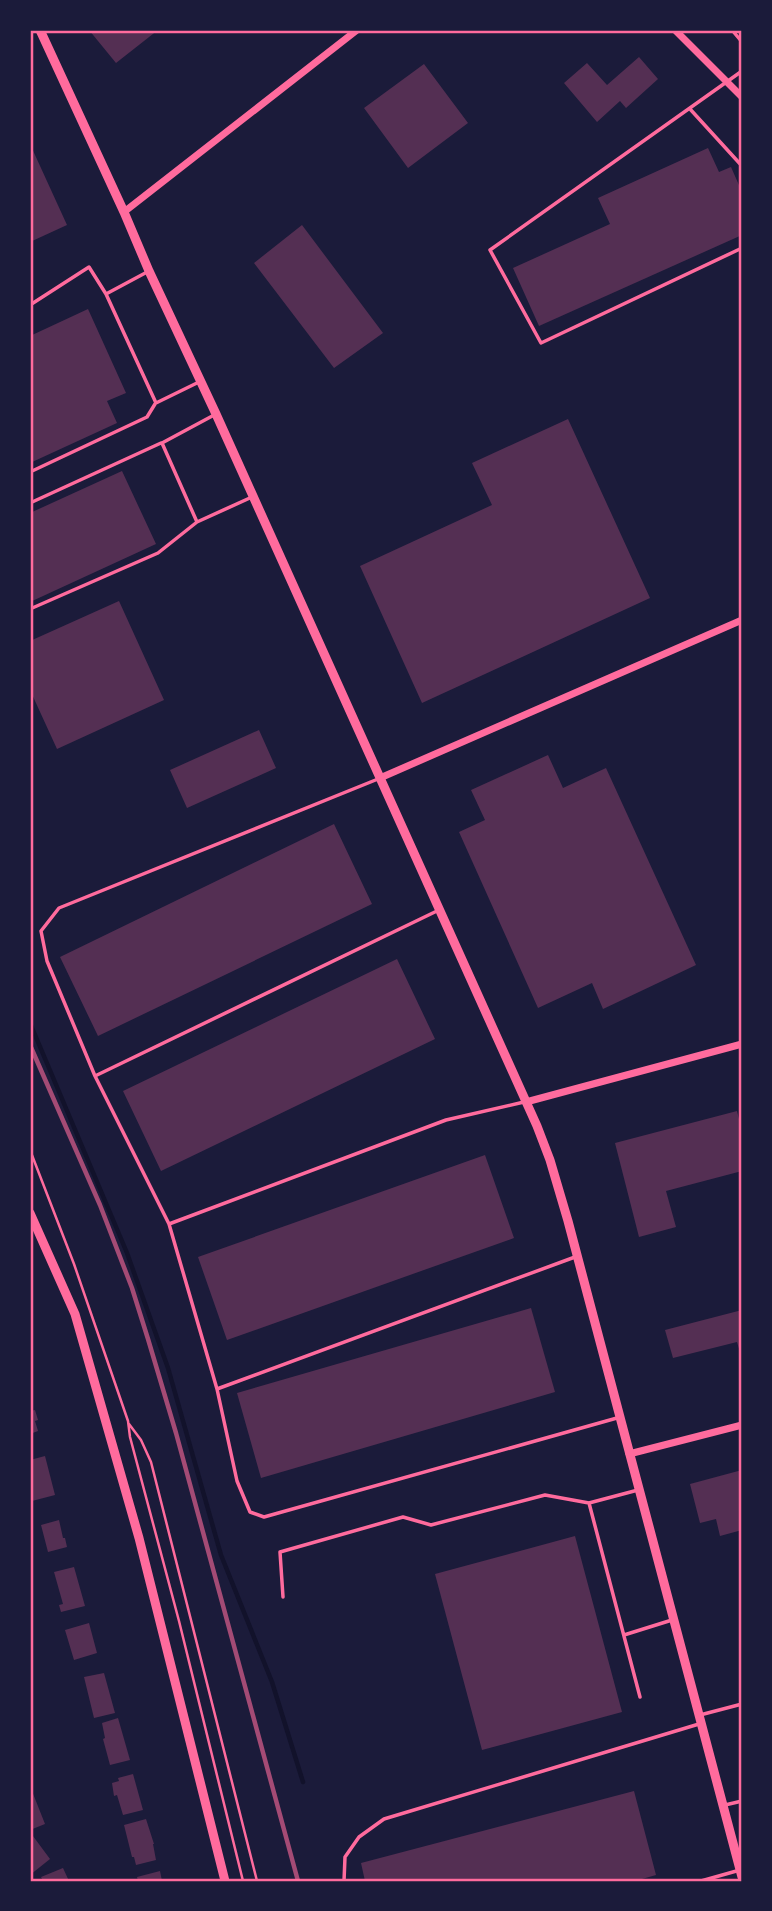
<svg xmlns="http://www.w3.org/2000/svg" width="772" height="1911" font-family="Roboto,sans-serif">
<rect width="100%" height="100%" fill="#1b1b3a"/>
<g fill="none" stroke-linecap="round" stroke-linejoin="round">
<path stroke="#12122b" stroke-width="4.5" d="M30 1023 127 1253 168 1368 221 1555 272 1682 303 1782"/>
</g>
<path fill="#542f53" d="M89 30H158L116 63Z
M639 57 658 79 626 108 620 101 597 122 564 83 587 63 607 85Z
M424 64 468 123 408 168 364 108Z
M30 144 67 225 30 242Z
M708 148 719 172 731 167 742 192V235L539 326 513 268 610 224 598 198Z
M302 225 383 333 334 368 254 263Z
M88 309 126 393 107 401 117 423 30 463V336Z
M568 419 650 598 422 703 360 566 492 505 472 463Z
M122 471 156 544 30 602V513Z
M119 601 164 700 57 749 30 690V641Z
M259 730 276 768 187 808 170 770Z
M548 755 563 788 606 768 696 965 603 1009 592 983 538 1008 459 832 485 820 471 790Z
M334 824 372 904 98 1036 60 957Z
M397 959 435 1039 161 1171 123 1091Z
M737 1111 742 1131V1171L666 1191 676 1227 639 1237 615 1143Z
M485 1155 514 1238 227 1340 198 1257Z
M531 1308 555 1392 261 1478 237 1393Z
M742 1310V1359L737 1342 673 1358 665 1330Z
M35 1410 38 1420 35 1421 38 1431 30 1434V1411Z
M45 1456 55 1495 32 1501 30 1494V1460Z
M742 1470V1530L720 1536 716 1519 700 1523 690 1484Z
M59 1520 63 1538H65L67 1547 48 1552 41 1525Z
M575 1536 622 1712 482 1750 435 1574Z
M74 1567 85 1606 61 1612 59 1605 63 1604 54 1572Z
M89 1623 97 1653 74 1660 65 1630Z
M104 1673 115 1713 94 1718 84 1677Z
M118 1718 130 1760 110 1765 103 1739 105 1738 102 1723Z
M133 1774 143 1810 123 1815 117 1795 114 1796 112 1783 119 1781 118 1778Z
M30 1786 45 1824 30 1830Z
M634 1791 656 1875 635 1881H365L361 1863Z
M146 1819 154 1844H153L156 1860 136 1865 134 1857H132L124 1825Z
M30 1832 50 1859 30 1875Z
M63 1868 69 1881H43L41 1877Z
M160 1871 162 1881H138L137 1877Z"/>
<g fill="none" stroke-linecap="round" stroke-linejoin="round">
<path stroke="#ff6b9d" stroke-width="2.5" d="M30 1150 74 1264 128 1421 130 1437 179 1621 243 1881
M129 1424 141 1440 151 1462 257 1881"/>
<path stroke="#ff6b9d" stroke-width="3.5" d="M732 30 742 42
M742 71 490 250 541 343 742 248
M690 109 742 166
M149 271 106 294 156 403 199 382
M30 305 89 267 106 294
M216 414 162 443 197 522 252 497
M30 472 147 417 155 404
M30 503 161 443
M30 609 158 553 197 522
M95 1076 439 910
M169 1224 446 1120 524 1102
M575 1257 217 1389 237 1481 250 1512 264 1517 617 1418
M217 1389 169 1224 95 1076 47 961 41 931 59 908 378 779
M589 1503 640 1697
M283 1597 280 1552 403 1517 431 1525 545 1495 589 1503 638 1490
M624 1635 672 1620
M700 1715 742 1704
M725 1805 742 1801
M344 1881 345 1857 359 1837 384 1819 699 1724
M701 1881 740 1870"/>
<path stroke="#ff6b9d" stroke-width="7" d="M675 30 742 97
M124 212 357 30
M380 778 742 620
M526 1102 742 1044
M629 1454 742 1425"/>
<path stroke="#ff6b9d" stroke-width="9" d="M40 30 124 212 149 271 216 414 537 1126 550 1160 568 1221 742 1877
M30 1213 75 1314 139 1538 225 1881"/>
<path stroke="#a44b75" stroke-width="4.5" d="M30 1045 100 1205 132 1288 148 1339 176 1433 298 1881"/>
</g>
<rect width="772" height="1911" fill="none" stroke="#1b1b3a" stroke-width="63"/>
<rect x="32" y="32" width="708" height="1848" fill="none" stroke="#ff6b9d" stroke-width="2.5"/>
</svg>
